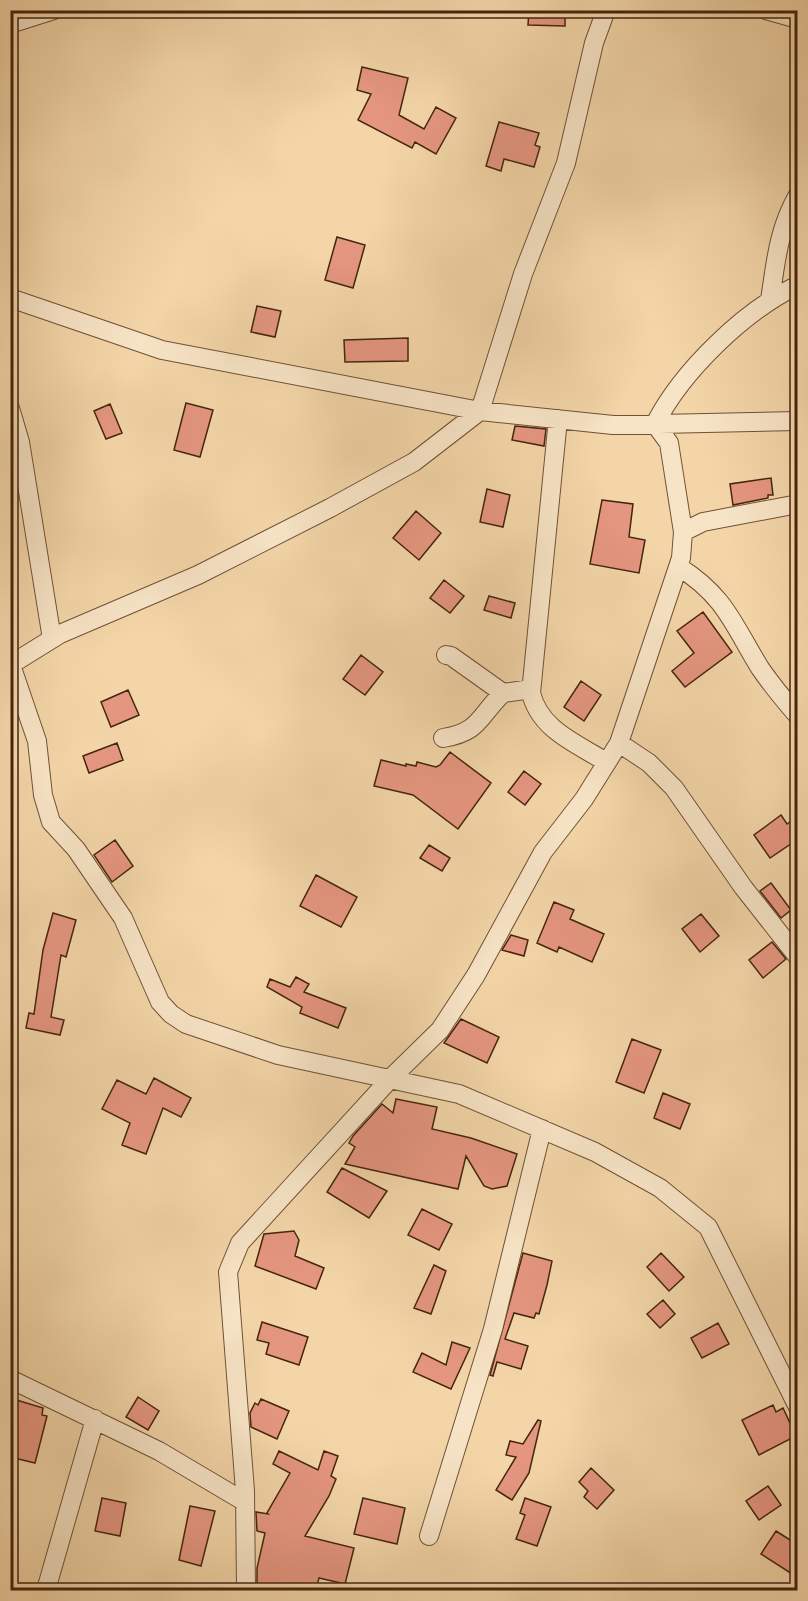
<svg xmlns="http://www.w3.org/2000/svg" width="808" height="1601" font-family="Alegreya,serif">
<rect width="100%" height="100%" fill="#f3d5a8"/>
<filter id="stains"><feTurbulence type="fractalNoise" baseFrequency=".00333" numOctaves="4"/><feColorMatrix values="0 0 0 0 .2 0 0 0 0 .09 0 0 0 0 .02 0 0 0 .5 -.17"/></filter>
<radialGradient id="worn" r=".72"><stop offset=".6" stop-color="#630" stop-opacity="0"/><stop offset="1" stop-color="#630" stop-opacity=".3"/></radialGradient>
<path fill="#e59680" stroke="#44250f" stroke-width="1.5" d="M529 10H565V26L528 25Z
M362 67 408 78 399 115 424 129 436 107 456 118 436 154 415 142 412 148 358 120 371 94 357 90Z
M499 122 539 133 535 145 540 147 534 167 504 159 501 171 486 166Z
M337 237 365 245 353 288 325 280Z
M257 306 281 311 275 337 251 332Z
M408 338V361L345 362 344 340Z
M186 403 213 410 200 457 174 450Z
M110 404 122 433 106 439 94 411Z
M515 426 546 429 544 446 512 440Z
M771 478 773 495H768V498L733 505 730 484Z
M487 489 510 495 503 527 480 522Z
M602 500 633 504 629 537 645 540 639 573 590 564Z
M416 511 441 533 419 560 393 538Z
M444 580 464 596 450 613 430 598Z
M489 596 515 603 511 618 484 610Z
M703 612 732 652 685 687 672 671 694 653 677 631Z
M361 655 383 672 365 695 343 679Z
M581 681 601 695 584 721 564 707Z
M128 690 139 715 111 727 101 702Z
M117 743 123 760 89 773 83 756Z
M450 752 491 783 458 829 413 795 374 786 381 760 406 766V764L416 766 417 762 436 767 440 765Z
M524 771 541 784 525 805 508 792Z
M781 815 787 824 798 816V839L770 858 754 835Z
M115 840 133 866 112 882 94 855Z
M429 845 450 858 442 871 420 858Z
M316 875 357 897 341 927 300 906Z
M771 883 791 910 781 918 760 891Z
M554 902 574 910 570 919 604 934 592 962 559 947 557 952 537 943Z
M53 913 76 920 66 957 61 955 51 1017 64 1020 60 1035 26 1028 29 1013 34 1014 43 950Z
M701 914 719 936 700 952 682 929Z
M511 935 528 940 524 956 502 950Z
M772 942 786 959 763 978 749 960Z
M296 977 309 984 304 992 346 1008 338 1028 300 1013 302 1007 267 987 270 979 290 987Z
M461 1019 499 1037 487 1063 444 1043Z
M632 1039 661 1050 644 1093 616 1082Z
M154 1078 191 1098 181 1117 163 1108 146 1154 122 1145 130 1123 102 1109 117 1080 146 1094Z
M663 1093 690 1104 680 1129 654 1118Z
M396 1099 437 1107 432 1129 471 1138 517 1154 507 1186 492 1189 484 1186 466 1156 458 1189 345 1164 355 1147 349 1143 353 1136 382 1104 393 1113Z
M342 1168 387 1191 369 1218 327 1192Z
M422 1209 452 1224 439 1250 408 1235Z
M294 1231 299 1240 295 1256 324 1268 316 1289 255 1266 264 1234Z
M523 1253 552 1261 547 1285 539 1314 536 1313 534 1318 514 1313 505 1339 528 1346 521 1369 497 1362 493 1376 490 1375Z
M661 1253 684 1277 669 1291 647 1267Z
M434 1265 446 1271 431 1314 414 1308Z
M663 1300 675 1314 660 1328 647 1314Z
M262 1322 308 1337 299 1365 266 1354 269 1343 257 1340Z
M718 1323 729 1344 702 1358 691 1338Z
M452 1342 470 1348 451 1389 413 1372 422 1353 446 1365Z
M138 1397 159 1411 148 1430 126 1417Z
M10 1398 43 1408 42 1415 47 1416 35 1463 10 1457Z
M261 1399 289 1411 277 1439 251 1427 250 1413 255 1403 258 1405Z
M773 1405 776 1412 783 1408 796 1436 759 1455 742 1420Z
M538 1420 541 1421 529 1473 512 1500 496 1490 516 1457 506 1455 510 1441 523 1444Z
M279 1451 318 1470 324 1451 338 1456 331 1476 336 1479 329 1496 305 1536 354 1548 345 1584 319 1578 316 1590H281L257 1583V1568L265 1533 257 1531 256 1512 268 1514 267 1513 290 1473 273 1464Z
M591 1468 614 1490 597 1509 584 1497 588 1491 579 1482Z
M768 1486 781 1505 759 1520 746 1501Z
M102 1498 126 1503 120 1536 95 1531Z
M363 1498 405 1508 397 1544 354 1534Z
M525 1498 551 1507 537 1546 516 1539 525 1515 520 1513Z
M190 1506 215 1511 201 1566 179 1560Z
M776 1531 798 1545V1566L792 1574 761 1554Z"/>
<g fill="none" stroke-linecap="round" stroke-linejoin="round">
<defs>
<path id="minor" d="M766 10 798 19
M10 24 54 10
M10 298 162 350 480 411 613 425 798 421
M770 300C776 261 778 230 798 195
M10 408 20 442 52 639
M558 419 531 693C540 730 576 743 606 762
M683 532 703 522 798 504
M679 567C725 596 733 624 760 668 771 684 785 701 798 716
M446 655 451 656 503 693 531 689
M10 665 60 634 198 575 330 508 414 462 480 411 523 274 566 163 594 43 606 10
M11 665 37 741 43 795 51 822 76 849 123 918 160 1002 171 1014 186 1024 278 1055 459 1094 595 1152 660 1188 708 1227 798 1407
M443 738C480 732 478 717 503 693
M619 743 649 763 674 788 743 887 798 957
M10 1379 159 1451 245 1502
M429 1536 493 1329 542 1129
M46 1590 95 1419
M246 1590 245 1491 228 1272 240 1243 391 1078 440 1030 476 975 543 852 584 799 619 743 681 558 683 532 669 443 655 424C682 371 744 311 798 285"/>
</defs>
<use href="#minor" stroke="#705135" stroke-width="20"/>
<use href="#minor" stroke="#f7e4c6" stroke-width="18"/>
</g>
<rect width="808" height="1601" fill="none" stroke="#f3d5a8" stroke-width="36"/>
<rect x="12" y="12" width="784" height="1577" fill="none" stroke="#44250f" stroke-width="3"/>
<rect x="18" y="18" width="772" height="1565" fill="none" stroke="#44250f" stroke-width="1.5"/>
<rect width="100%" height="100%" filter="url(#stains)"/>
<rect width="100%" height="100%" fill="url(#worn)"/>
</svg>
